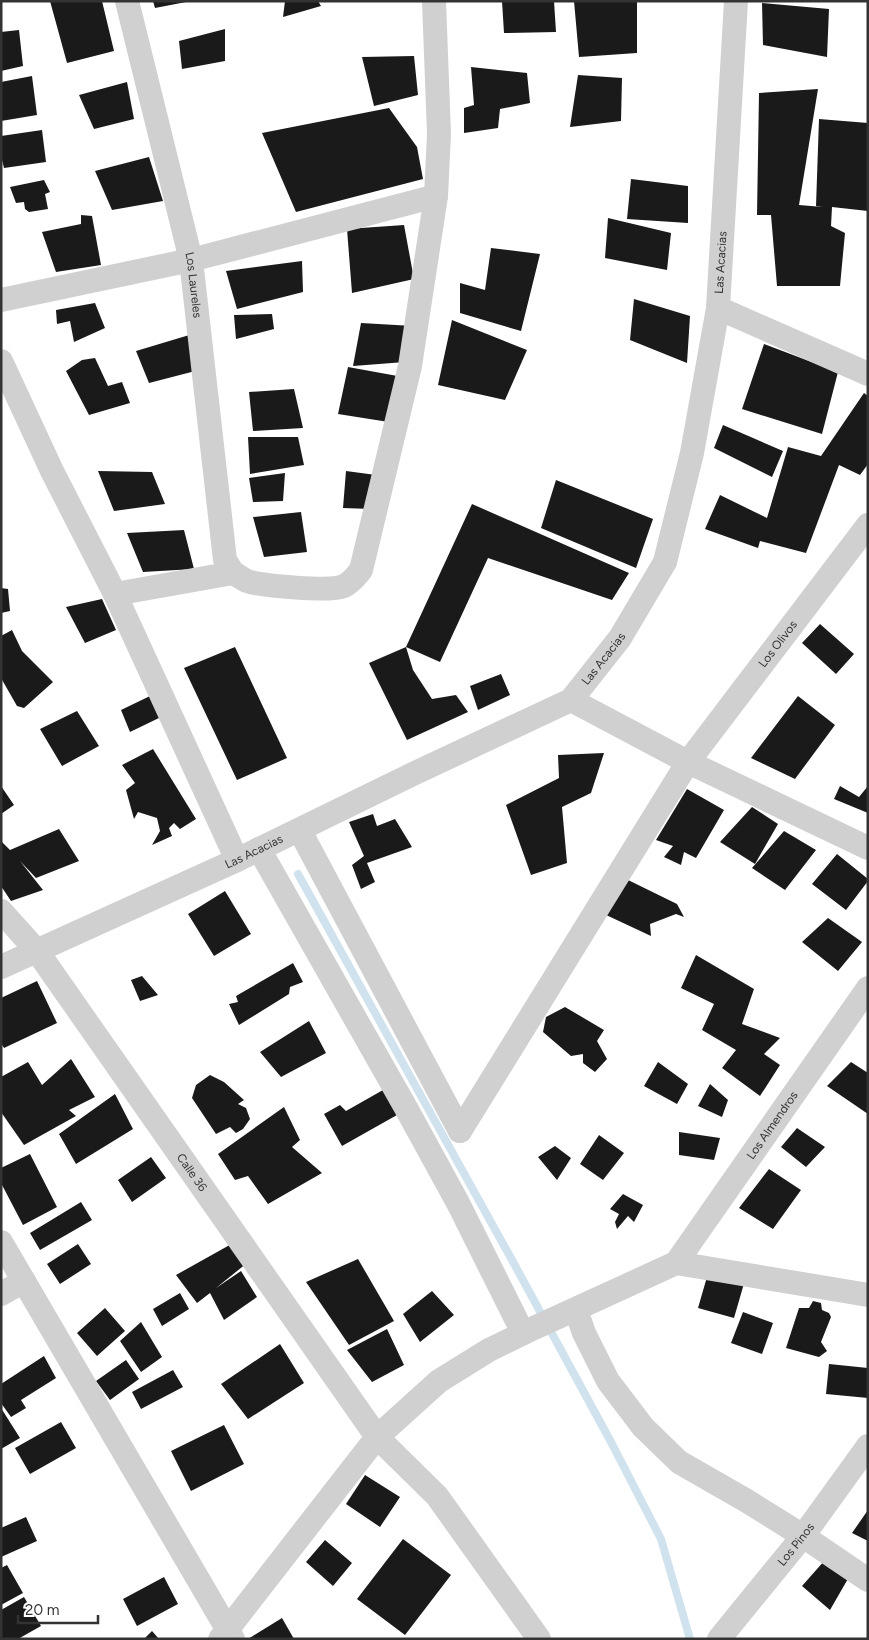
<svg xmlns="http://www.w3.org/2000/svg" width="869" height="1640" font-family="Figtree,sans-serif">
<rect width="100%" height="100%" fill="#fff"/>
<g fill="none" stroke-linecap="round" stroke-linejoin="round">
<path stroke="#cfe2ee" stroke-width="8" d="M298 874 512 1260 611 1442 661 1539 690 1639"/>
</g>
<path fill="#1a1a1a" d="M50 1H102L114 51 67 63Z
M153 1H186V2L155 8Z
M285 1H318L321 6 283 17Z
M502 1H554L556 32 504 33Z
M574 1H637V53L579 57Z
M762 3 829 9 827 57 763 45Z
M225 29V61L182 69 179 41Z
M19 30 23 66 1 71V32Z
M414 56 418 95 374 106 362 57Z
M471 67 527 73 530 103 500 109 498 128 464 133V108L474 105Z
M578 75 622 78 621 121 570 127Z
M32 76 37 115 1 121V82Z
M127 82 134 119 94 129 79 95Z
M818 89 799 205 823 207 816 206 819 119 868 123V211L832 207 831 226 845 233 840 286H777L771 215H757L759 93Z
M389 108 417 147 423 179 296 212 262 133Z
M42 130 46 162 4 168 1 156V136Z
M149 157 163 201 112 210 95 171Z
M631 179 688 186V223L627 219Z
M44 180 50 192 45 194 48 209 29 212 25 209 24 202 16 203 10 187Z
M81 215 92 216 101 265 56 272 42 232 81 224Z
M608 218 671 233 667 270 605 258Z
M404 225 414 279 352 293 347 229Z
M491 248 540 254 521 331 460 313V283L485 290Z
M302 261 303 292 237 309 226 271Z
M634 299 690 316 687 363 630 340Z
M95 303 105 328 74 342 70 321 57 324 56 310Z
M272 314 274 329 236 339 234 315Z
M452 320 527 350 505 400 438 385Z
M361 323 413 326 405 362 353 366Z
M196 333 203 369 149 383 136 351Z
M764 344 838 372 822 434 742 409Z
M95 358 108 386 122 382 130 403 89 415 66 371 82 360Z
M348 367 403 377 395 423 338 414Z
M294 389 303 428 253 431 249 392Z
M864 393 868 396V464L860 475 839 465 806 553 760 541 758 548 705 529 720 495 767 518 788 447 821 456Z
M723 425 783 451 772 477 714 448Z
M248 437H298L304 465 250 474Z
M98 471 152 472 165 504 114 511Z
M346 471 376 475 371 509 343 508Z
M285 473 283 501 253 502 249 478Z
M556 480 653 519 636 568 541 528Z
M472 504 629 573 612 600 488 558 440 662 406 647Z
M301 512 307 552 264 557 253 517Z
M184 530 194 569 143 572 127 533Z
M1 588 8 589 10 611 1 613Z
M102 599 116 630 85 643 66 607Z
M820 624 854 654 836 674 802 643Z
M12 630 22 651 53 682 24 708 17 706 1 678V636Z
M235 647 287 758 237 780 184 668Z
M406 647 413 670 432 699 456 695 468 712 407 740 369 663Z
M501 674 510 695 478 710 470 686Z
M150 696 161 717 130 732 121 710Z
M798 696 835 725 795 779 751 758Z
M77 711 99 746 62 766 40 729Z
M153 749 196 819 180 829 174 823 169 828 172 836 152 845 160 831 157 818 138 812 134 819 126 790 135 783 122 765Z
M604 753 591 793 562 807 567 863 531 875 506 805 559 778 558 755Z
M1 786 14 805 1 814Z
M840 786 859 797 868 786V813L834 799Z
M687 789 724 810 696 858 684 852 681 865 664 857 673 846 656 840Z
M752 807 778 824 755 864 720 842Z
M373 814 377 826 395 819 412 847 367 863 375 882 361 889 352 865 364 856 349 822Z
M59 829 79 861 36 878 20 861 43 890 11 901 1 886V841L10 850Z
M784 831 816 850 785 890 752 868Z
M837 854 868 879V881L846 910 812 884Z
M626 879 677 904 684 917 676 914 650 924 651 936 604 914Z
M225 891 251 934 214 956 188 914Z
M828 918 862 942 838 971 802 942Z
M696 955 754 989 742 1024 780 1038 764 1054 780 1065 760 1096 722 1068 736 1050 702 1030 714 1004 681 988Z
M293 963 303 982 290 987 289 994 239 1025 229 1004 238 1002 236 996Z
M142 976 158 995 140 1001 131 980Z
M37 981 57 1023 4 1048 1 1043V998Z
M565 1007 604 1030 597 1041 607 1059 595 1072 583 1063V1054L571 1056 543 1032 546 1017Z
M309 1021 326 1053 281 1077 260 1052Z
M71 1059 95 1097 69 1110 76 1116 24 1145 1 1112V1077L28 1062 42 1085Z
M658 1062 688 1084 677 1104 644 1086Z
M851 1062 868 1073V1114L827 1086Z
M210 1075 224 1082 244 1100 238 1104 246 1108 250 1119 243 1129 236 1133 230 1127 216 1134 192 1098 196 1085Z
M710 1084 728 1100 722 1117 698 1106Z
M383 1090 397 1115 342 1146 324 1114 340 1105 346 1111Z
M115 1094 133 1129 76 1164 59 1134Z
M284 1107 300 1140 292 1147 322 1173 268 1204 248 1176 235 1180 218 1154Z
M797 1128 825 1147 806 1167 781 1147Z
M679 1132 720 1138 714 1160 679 1155Z
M599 1135 624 1153 603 1180 580 1164Z
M555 1146 571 1158 557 1180 538 1157Z
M30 1154 57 1207 23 1225 1 1183V1168Z
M151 1157 166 1178 132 1202 118 1180Z
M769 1169 801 1190 773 1229 739 1208Z
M623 1194 643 1205 634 1222 628 1216 617 1229 615 1222 619 1214 610 1209Z
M81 1202 92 1220 40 1250 30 1233Z
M235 1242 247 1263 216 1288 241 1271 257 1297 224 1320 210 1293 197 1303 176 1275Z
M78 1244 91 1264 60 1284 47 1264Z
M358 1259 394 1321 349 1345 306 1282Z
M709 1270 745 1280 734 1318 698 1308Z
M432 1291 454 1315 420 1342 403 1314Z
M180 1293 189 1309 162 1326 153 1309Z
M813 1301 821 1303 822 1310 829 1313 831 1317 821 1342 827 1351 819 1357 786 1348 799 1308H809Z
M105 1308 125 1331 97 1356 77 1333Z
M743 1312 773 1323 762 1354 731 1343Z
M141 1322 162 1357 141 1372 120 1341Z
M387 1329 404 1365 372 1382 347 1350Z
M280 1344 304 1383 248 1419 221 1384Z
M44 1356 56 1378 21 1400 26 1408 11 1417 1 1403V1384Z
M126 1360 139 1379 110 1400 96 1381Z
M829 1364 868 1368V1398L826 1394Z
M173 1370 183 1387 141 1409 132 1392Z
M1 1408 20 1438 1 1449Z
M61 1422 76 1448 30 1474 15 1448Z
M224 1425 244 1464 191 1491 171 1451Z
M365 1475 400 1497 380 1527 346 1504Z
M868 1510V1541L852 1533Z
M26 1517 37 1541 1 1557V1528Z
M403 1539 451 1575 405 1635 357 1599Z
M325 1540 352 1563 333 1586 306 1562Z
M825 1560 849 1577 830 1610 802 1586Z
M7 1565 23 1593 1 1605V1568Z
M164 1577 178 1604 137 1626 123 1599Z
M24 1597 41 1626 18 1639H1V1610Z
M282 1618 294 1639H248Z
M152 1631 159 1639H144Z"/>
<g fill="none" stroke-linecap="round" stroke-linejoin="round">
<g stroke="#d0d0d0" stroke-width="24">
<path id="s1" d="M127 1 191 260 225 560 233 573"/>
<path d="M1 300 191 260 436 196"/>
<path d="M718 308 868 374"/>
<path d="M1 361 52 471 115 594 237 860"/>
<path d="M115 594 233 573C238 575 242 579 247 581 261 586 331 592 344 586 352 582 356 576 361 570L410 366 436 196 439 134 434 1"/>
<path d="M571 700 688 762 868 848"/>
<path d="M300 831 460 1131"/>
<path d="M259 849 406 1108 458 1203 523 1333"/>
<path id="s2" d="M1 911 37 951 377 1437 437 1496 539 1639"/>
<path id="s3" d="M1 967 237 860 415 773 571 700 620 638 665 562 692 453 718 308 736 1"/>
<path id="s4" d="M460 1131 688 762 868 525"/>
<path d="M1 1242 233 1639"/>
<path id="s5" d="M676 1263 868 988"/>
<path d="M1 1294 24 1281"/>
<path d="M576 1310 584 1333 608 1381 643 1427 679 1462 747 1501 803 1536 868 1580"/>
<path d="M220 1639 377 1437 439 1381 489 1350 534 1328 676 1263 868 1295"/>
<path id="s6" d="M719 1639 803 1536 868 1446"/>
</g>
</g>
<g text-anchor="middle" stroke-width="5" stroke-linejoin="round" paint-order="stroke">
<g font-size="12" fill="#333" stroke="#fff">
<text dy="4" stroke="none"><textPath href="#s3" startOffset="1102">Las Acacias</textPath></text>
<text dy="4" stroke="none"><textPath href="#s1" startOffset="292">Los Laureles</textPath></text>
<text dy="4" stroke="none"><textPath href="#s4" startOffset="582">Los Olivos</textPath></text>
<text dy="4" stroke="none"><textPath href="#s3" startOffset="682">Las Acacias</textPath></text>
<text dy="4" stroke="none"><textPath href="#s3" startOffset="278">Las Acacias</textPath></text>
<text dy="4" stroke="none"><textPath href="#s5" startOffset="168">Los Almendros</textPath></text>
<text dy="4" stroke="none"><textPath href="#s2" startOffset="324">Calle 36</textPath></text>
<text dy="4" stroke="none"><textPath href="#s6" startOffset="122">Los Pinos</textPath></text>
</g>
</g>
<rect width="869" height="1640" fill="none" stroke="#333333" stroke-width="5"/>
<path d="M18 1615v8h80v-8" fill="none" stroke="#333333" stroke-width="2.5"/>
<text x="25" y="1615" font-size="15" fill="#333333" stroke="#ffffff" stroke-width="4" paint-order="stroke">20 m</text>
</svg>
